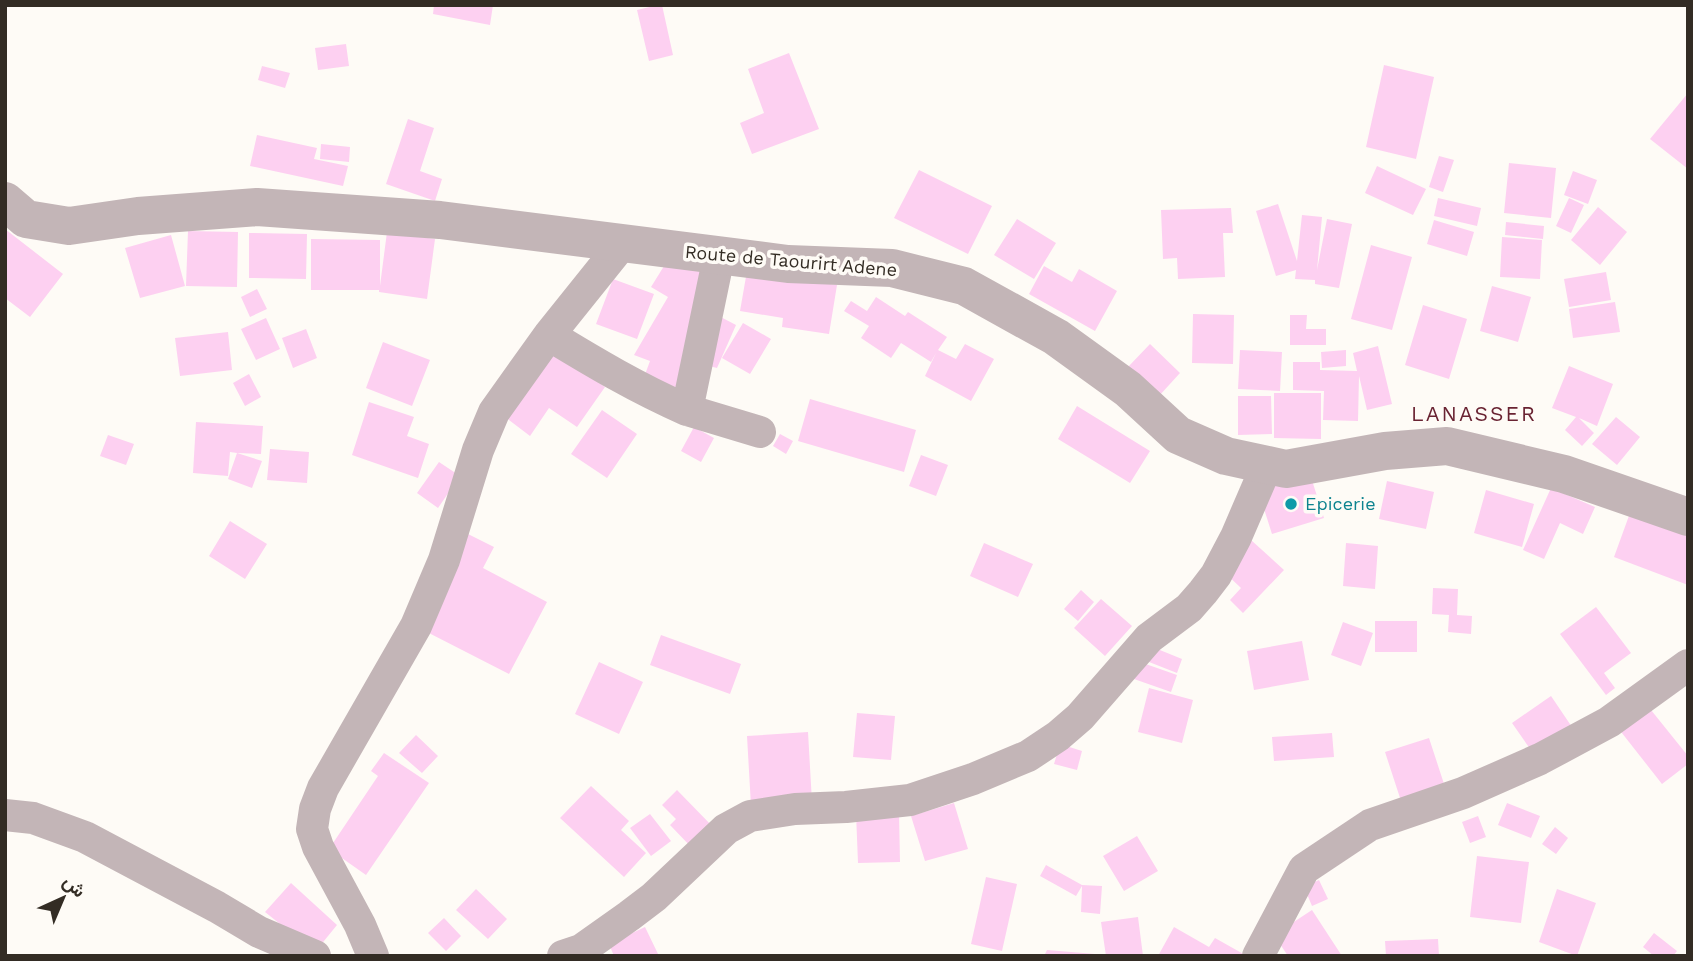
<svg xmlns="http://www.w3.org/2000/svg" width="1693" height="961" font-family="'Work Sans',Vazirmatn,sans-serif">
<rect width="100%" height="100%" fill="#fefbf6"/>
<path fill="#fdd0f1" d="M434 5H493L490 25 433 14Z
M658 5H662L673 55 649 61 637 10Z
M346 44 349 66 318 70 315 48Z
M789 53 819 129 752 154 740 123 764 113 748 69Z
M1384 65 1434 77 1416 159 1366 147Z
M262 66 290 73 285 88 258 80Z
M1688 93V169L1650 139Z
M408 119 434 128 420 171 442 179 435 201 386 184Z
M257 135 317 148 314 159 348 166 343 186 250 166Z
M321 144 350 147 349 162 320 159Z
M1439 156 1454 160 1443 192 1429 187Z
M1509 163 1556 168 1551 218 1504 213Z
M1377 166 1426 189 1413 215 1365 193Z
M919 170 992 206 968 254 894 218Z
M1573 171 1597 180 1588 204 1564 195Z
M1438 198 1481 208 1477 226 1434 216Z
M1569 198 1584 205 1571 233 1556 226Z
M1278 204 1297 261 1302 215 1322 217 1317 270 1327 219 1352 224 1339 288 1315 284V280L1295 279 1296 270 1276 276 1256 211Z
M1598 207 1627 232 1600 265 1571 240Z
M1231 208 1233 233H1223L1225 277 1178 279 1177 258 1163 259 1161 210Z
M1017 219 1056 243 1034 279 994 255Z
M1434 220 1474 232 1467 256 1427 244Z
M1506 222 1544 226 1543 239 1505 235Z
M5 229 63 274 30 317 5 298Z
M188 231 238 232 237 287 186 286Z
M387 232 435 239 427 299 379 292V290H311V239L380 240V286Z
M249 233 307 234 306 279 249 278Z
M171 235 185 286 140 298 125 248Z
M1502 237 1542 240 1540 279 1500 277Z
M1371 245 1412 257 1392 330 1351 319Z
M669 258 706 270 684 400 643 380 650 361 634 355 668 297 651 287Z
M1044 266 1072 282 1079 269 1117 291 1095 331 1029 294Z
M747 271 837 285 829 334 782 327 783 318 740 311Z
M1606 272 1611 300 1569 307 1564 279Z
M613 279 654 294 637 339 596 324Z
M1492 286 1531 297 1518 342 1480 331Z
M257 289 267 309 250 317 241 297Z
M876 297 905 316 908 312 947 337 938 350 956 359 965 344 994 359 971 401 925 376 936 353 931 362 901 343 891 358 861 338 869 326 844 311 851 301 867 311Z
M1615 302 1620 332 1573 338 1569 309Z
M1423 305 1467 319 1449 379 1405 365Z
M713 313 736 325 717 368 701 364Z
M1193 314 1234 315 1233 364 1192 363Z
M1290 315H1307L1306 329H1326V345H1290Z
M266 318 280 349 256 360 241 329Z
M743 323 771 339 750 374 722 358Z
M306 329 317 358 293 368 282 338Z
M228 332 232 370 180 376 175 338Z
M383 342 430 360 412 406 366 388Z
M1150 344 1180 373 1159 396 1128 367Z
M545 345 605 387 577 427 549 408 530 436 500 413Z
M1378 346 1392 404 1367 410 1359 376 1358 421 1323 420 1324 391 1293 390V362H1320V370L1357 371 1353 353Z
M1240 350 1282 352 1280 391 1238 389Z
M1346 350V366L1322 368 1321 352Z
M1569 366 1613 384 1597 426 1579 418 1594 433 1582 446 1565 430 1576 417 1552 408Z
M249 374 261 397 245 406 233 383Z
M1274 393H1321V439L1274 438Z
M1238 396H1271L1272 434 1238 435Z
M810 399 916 430 904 472 798 441Z
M369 402 414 417 407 436 429 444 418 478 352 455Z
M1077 406 1150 451 1130 483 1058 439Z
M602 410 637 434 607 478 571 454Z
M1616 417 1640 437 1617 465 1592 444Z
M196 422 263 426 261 454 237 453 262 461 252 488 228 479 237 453 230 452 228 476 193 473Z
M694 427 714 438 701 462 681 451Z
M780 434 793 441 786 454 773 446Z
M108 435 134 444 126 465 100 456Z
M270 449 309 452 307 483 267 480Z
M921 455 948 465 936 496 909 486Z
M439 462 460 476 438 508 417 493Z
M1310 474 1324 518 1272 534 1258 490Z
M1387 481 1434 492 1426 529 1379 519Z
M1551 488 1595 507 1583 534 1560 523 1544 559 1523 550Z
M1486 490 1534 504 1522 547 1474 533Z
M1630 513 1688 535V585L1614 557Z
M230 521 267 544 245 579 209 556Z
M468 534 494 547 483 568 547 602 509 674 423 630Z
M1251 540 1284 570 1243 613 1230 600 1241 588 1223 571Z
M984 543 1033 564 1018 597 970 576Z
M1346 543 1378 546 1375 589 1343 586Z
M1433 588 1458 589 1457 615 1472 616 1471 634 1448 632 1449 615 1432 614Z
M1081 590 1094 602 1078 621 1064 609Z
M1101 599 1132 626 1105 656 1074 628Z
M1596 607 1631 653 1604 673 1615 688 1606 695 1560 634Z
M1375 621H1417V652H1375Z
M1343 622 1373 633 1361 666 1331 655Z
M661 635 741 664 730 694 650 665Z
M1302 641 1309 680 1254 690 1247 651Z
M1150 646 1182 659 1177 673 1144 660Z
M599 662 643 682 619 734 575 714Z
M1140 662 1177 675 1171 692 1134 679Z
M1149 688 1193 700 1182 743 1138 732Z
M1551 696 1574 730 1535 756 1512 723Z
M1647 705 1688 756V764L1662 784 1618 728Z
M857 713 895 716 891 760 853 757Z
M808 732 812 802 751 806 747 736Z
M1332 733 1334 757 1274 761 1272 737Z
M416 735 438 756 422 773 399 753Z
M1429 738 1446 790 1402 804 1385 752Z
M1060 744 1082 751 1077 770 1054 764Z
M384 753 429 783 366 875 329 849 378 776 371 771Z
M591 786 629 821 621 830 646 853 624 877 560 818Z
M677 790 715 829 694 850 670 825 676 819 662 805Z
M954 803 968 849 925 861 911 816Z
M1507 803 1540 816 1531 838 1498 825Z
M899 812 900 862 858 863 856 813Z
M650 814 671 841 651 856 630 828Z
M1478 816 1486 837 1470 843 1462 822Z
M1555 827 1568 838 1556 854 1542 844Z
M1137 836 1158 871 1124 891 1103 856Z
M1477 856 1529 862 1521 923 1470 917Z
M1046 865 1082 885 1102 886 1100 914 1081 912 1082 886 1076 896 1040 876Z
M986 877 1017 884 1002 951 971 944Z
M1319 880 1328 899 1312 906 1304 887Z
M291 883 337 925 315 952 265 912Z
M476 889 507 919 488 939 456 910Z
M1557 889 1596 903 1577 956 1539 942Z
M1312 910 1342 956H1288L1274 935Z
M1138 917 1143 956H1106L1101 922Z
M444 918 461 936 446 951 428 933Z
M645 927 659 956H614L609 944Z
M1174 927 1209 947 1215 938 1247 956H1158Z
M1654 933 1677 951 1673 956H1654L1643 947Z
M1438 939 1439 956H1386L1385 941Z
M1047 950 1095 954V956H1044Z"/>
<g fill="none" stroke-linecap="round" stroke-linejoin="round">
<path stroke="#c3b5b7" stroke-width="32" d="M719 256 687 410 760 432
M549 335C595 363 637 388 687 410
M5 815 33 818 85 837 217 907 259 932 315 956
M373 956 360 925 318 847 312 829 315 809 323 788 416 626 444 560 478 450 494 412 549 335 622 244
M563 956 581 950 629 916 654 897 726 829 750 816 795 809 846 807 910 800 973 779 1028 756 1058 736 1080 717 1149 638 1189 608 1203 592 1216 575 1236 537 1267 465
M1258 956 1304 869 1370 825 1463 793 1540 759 1609 722 1688 665"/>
<path stroke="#c3b5b7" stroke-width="38" d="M5 201 26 219 69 226 138 216 257 207 440 220 788 264 892 268 964 286 1056 337 1128 389 1178 435 1226 456 1286 469 1385 451 1447 446 1564 474 1688 517"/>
</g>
<circle fill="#0f9aa8" stroke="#fefbf6" stroke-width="2.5" cx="1291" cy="504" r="7"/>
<g text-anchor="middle" stroke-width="7" stroke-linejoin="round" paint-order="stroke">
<g font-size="18" fill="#332c24" stroke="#fefbf6">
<text transform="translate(791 261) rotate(5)" y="6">Route de Taourirt Adene</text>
</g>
<g font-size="18" fill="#0d838f" stroke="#fefbf6" text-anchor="start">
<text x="1305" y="510">Epicerie</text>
</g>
<g font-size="21" letter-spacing="2" fill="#692332" stroke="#fefbf6">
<text x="1474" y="421">LANASSER</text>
</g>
</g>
<rect width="1693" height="961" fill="none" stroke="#332c24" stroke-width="14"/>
<g transform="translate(63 898) rotate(44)" stroke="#fefbf6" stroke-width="5" paint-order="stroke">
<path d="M0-5L12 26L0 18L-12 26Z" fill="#332c24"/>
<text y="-10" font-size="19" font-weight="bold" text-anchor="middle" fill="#332c24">ش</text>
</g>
</svg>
